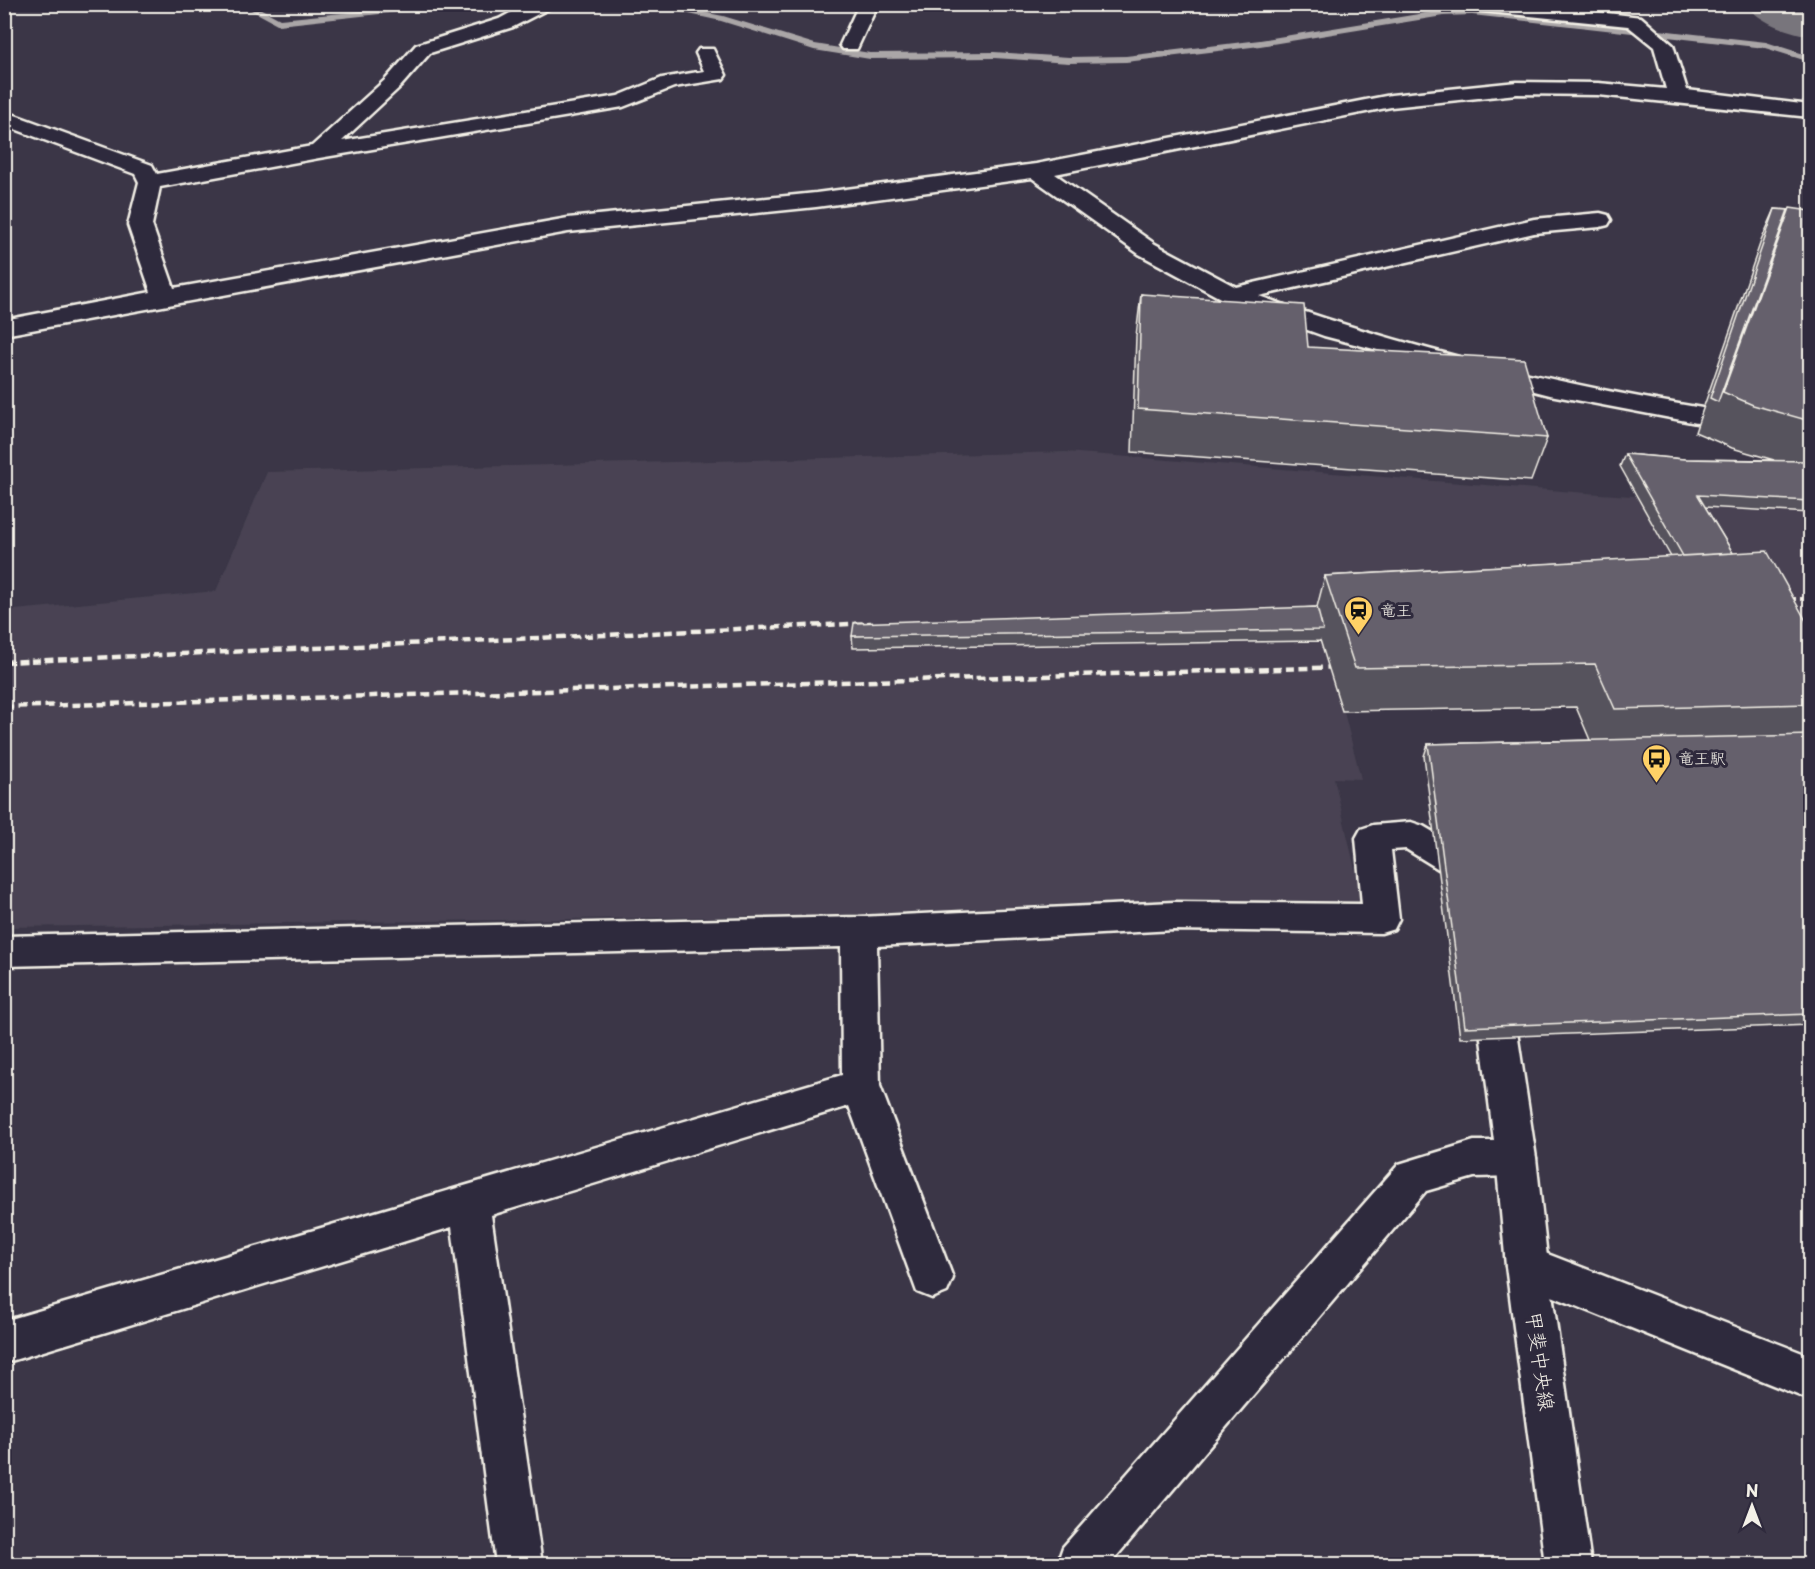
<svg xmlns="http://www.w3.org/2000/svg" width="1815" height="1569" font-family="'Playpen Sans','Klee One',sans-serif">
<rect width="100%" height="100%" fill="#3b3647"/>
<filter id="ink" filterUnits="userSpaceOnUse"><feTurbulence type="fractalNoise" baseFrequency=".0167" numOctaves="2"/><feDisplacementMap in="SourceGraphic" scale="12" xChannelSelector="R" yChannelSelector="G"/><feConvolveMatrix kernelMatrix="1 2 1 2 8 2 1 2 1" color-interpolation-filters="sRGB"/></filter>
<g filter="url(#ink)">
<path fill="#484352" d="M1066 452 1600 494 1810 507V695L1344 712 1361 779 1334 778 1364 908 5 927 4 611 216 591 267 472Z"/>
<g fill="none" stroke-linecap="round" stroke-linejoin="round">
<path fill="#aaa6a7" fill-rule="evenodd" d="M240 4H252L280 19 435 4H471L279 25Z
M643 4H663L723 16 815 44 870 53 994 52 1069 57 1126 56 1260 40 1443 10 1472 9 1766 42 1810 56V62L1765 48 1472 15 1443 16 1260 46 1126 62 1069 63 994 58 870 59 814 50 721 21Z"/>
<path fill="#78747b" fill-rule="evenodd" d="M1746 4H1810V36C1789 32 1759 23 1746 4Z"/>
<defs>
<path id="minor" d="M527 4H552L550 8 513 27 430 53 400 87 342 141 618 96 662 78 704 71 696 53 699 49H713L726 75 723 79 674 87 623 107 319 158 160 187 152 225 174 288 568 218 816 193 1036 164 1391 95 1517 82 1598 83 1666 89 1654 47 1628 26 1471 10 1464 8 1462 4H1531L1641 17 1673 45 1687 90 1810 105V117L1598 95 1517 94 1391 107 1055 174 1155 244 1236 287 1534 219 1600 213 1608 215 1611 220 1608 225 1600 227 1534 233 1259 296C1402 347 1552 383 1702 408 1738 414 1774 418 1810 423V439L1702 424 1550 395 1324 336 1224 300 1139 254 1032 178 816 207 568 232 4 335V320L151 292 128 225 139 182 135 174 4 125V111L152 165 157 174 312 146 386 79 416 45 499 19Z
M859 4H878L857 49H843L840 45Z
M1411 822 1423 826 1487 864 1492 874 1487 884 1475 888 1463 884 1406 849 1391 850 1399 919 1394 929 1381 933 1174 930 877 946 880 1086 953 1278 947 1292 932 1298 917 1292 849 1106 491 1215 542 1564H496L452 1227 4 1363V1321L842 1075 841 947 4 966V936L859 917 1174 902 1362 904 1356 838 1361 829 1373 825Z
M1493 977 1506 981 1511 992 1536 1158 1530 1171 1516 1176 1474 1177 1426 1191 1110 1564H1057L1063 1547 1399 1164 1474 1141H1494L1475 992 1480 981Z
M1527 1246 1810 1356V1400L1512 1280 1506 1266 1512 1252Z"/>
<path id="major" d="M1516 1140 1530 1145 1536 1158 1548 1266 1591 1564H1545L1506 1266 1496 1158 1502 1145Z"/>
</defs>
<use href="#minor" stroke="#f4f1e8" stroke-width="5"/>
<use href="#major" stroke="#f4f1e8" stroke-width="5"/>
<use href="#minor" fill="#2f2a3d" fill-rule="evenodd"/>
<use href="#major" fill="#2f2a3d" fill-rule="evenodd"/>
<path stroke="#f4f1e8" stroke-width="4" stroke-dasharray="8 4" stroke-linecap="butt" d="M1776 599H1810"/>
<path stroke="#f4f1e8" stroke-width="4.5" stroke-dasharray="9 4.5" stroke-linecap="butt" d="M4 662 871 623
M4 707 1345 667"/>
</g>
<path fill="#57535d" stroke="#f4f1e8" stroke-width="1.5" d="M1775 209 1810 211V513L1705 507 1733 553 1810 628V1025L1460 1038 1424 756 1428 744 1590 740 1576 707 1342 711 1320 640V641L853 648 852 636 1317 607 1325 576 1671 557 1620 466 1625 454 1684 459 1774 460 1732 448 1695 432 1761 241Z
M1141 294 1308 347 1547 438 1531 481 1132 452 1136 336Z"/>
<path fill="#65616c" stroke="#f4f1e8" stroke-width="1.5" d="M1790 208 1810 211V421L1753 405 1723 392Z
M1775 209 1788 210 1718 402 1710 398Z
M1141 294 1304 305 1308 347 1524 359 1547 438 1138 409Z
M1625 454 1684 459 1810 461 1806 454 1810 455V501L1698 495 1733 553 1683 556Z
M1767 551 1810 628V704L1615 709 1595 664 1355 668 1325 576Z
M1317 607 1323 630 852 636 854 623Z
M1810 735V1014L1465 1027 1428 744Z"/>
</g>
<defs>
<symbol id="station-pin" viewBox="-11 -11 22 30"><path d="M0 17L-7.5 6A9.5 9.5 0 1 1 7.5 6Z" fill="#ffd166" stroke="#2f2a3d"/><path d="M-3-6H3Q5-6 5-4V2Q5 4 3 4L4.5 6H3L1.5 4h-3L-3 6H-4.5L-3 4Q-5 4-5 2V-4Q-5-6-3-6ZM-3.5-4v3h7v-3ZM-3.5 1v1.5H-2V1ZM2 1v1.5H3.5V1Z" fill="#111"/></symbol>
<symbol id="bus-pin" viewBox="-11 -11 22 30"><path d="M0 17L-7.5 6A9.5 9.5 0 1 1 7.5 6Z" fill="#ffd166" stroke="#2f2a3d"/><path d="M-5-6H5V4H4V6H2V4H-2V6H-4V4H-5ZM-3.5-4V0h7V-4ZM-3.5 1.2v1.5H-2V1.2ZM2 1.2v1.5H3.5V1.2Z" fill="#111"/></symbol>
</defs>
<g fill-rule="evenodd">
<use href="#station-pin" x="1342" y="594" width="33" height="45"/>
<use href="#bus-pin" x="1640" y="742" width="33" height="45"/>
</g>
<g text-anchor="middle" stroke-width="6" stroke-linejoin="round" paint-order="stroke">
<g font-size="16" fill="#f4f1e8" stroke="#2f2a3d" text-anchor="start">
<text x="1380" y="616">竜王</text>
<text x="1678" y="764">竜王駅</text>
</g>
<g font-size="20" fill="#f4f1e8" stroke="#2f2a3d">
<text transform="translate(1540 1361) rotate(82)" y="7">甲斐中央線</text>
</g>
</g>
<rect width="1815" height="1569" fill="none" stroke="#2f2a3d" stroke-width="24"/>
<rect x="12" y="12" width="1791" height="1545" fill="none" stroke="#f4f1e8" stroke-width="2" filter="url(#ink)"/>
<g transform="translate(1752 1506)" stroke="#2f2a3d" stroke-width="4.5" paint-order="stroke">
<path d="M0-4.5L10 22L0 15L-10 22Z" fill="#f4f1e8"/>
<text y="-9" font-size="16" font-weight="bold" text-anchor="middle" fill="#f4f1e8">N</text>
</g>
</svg>
